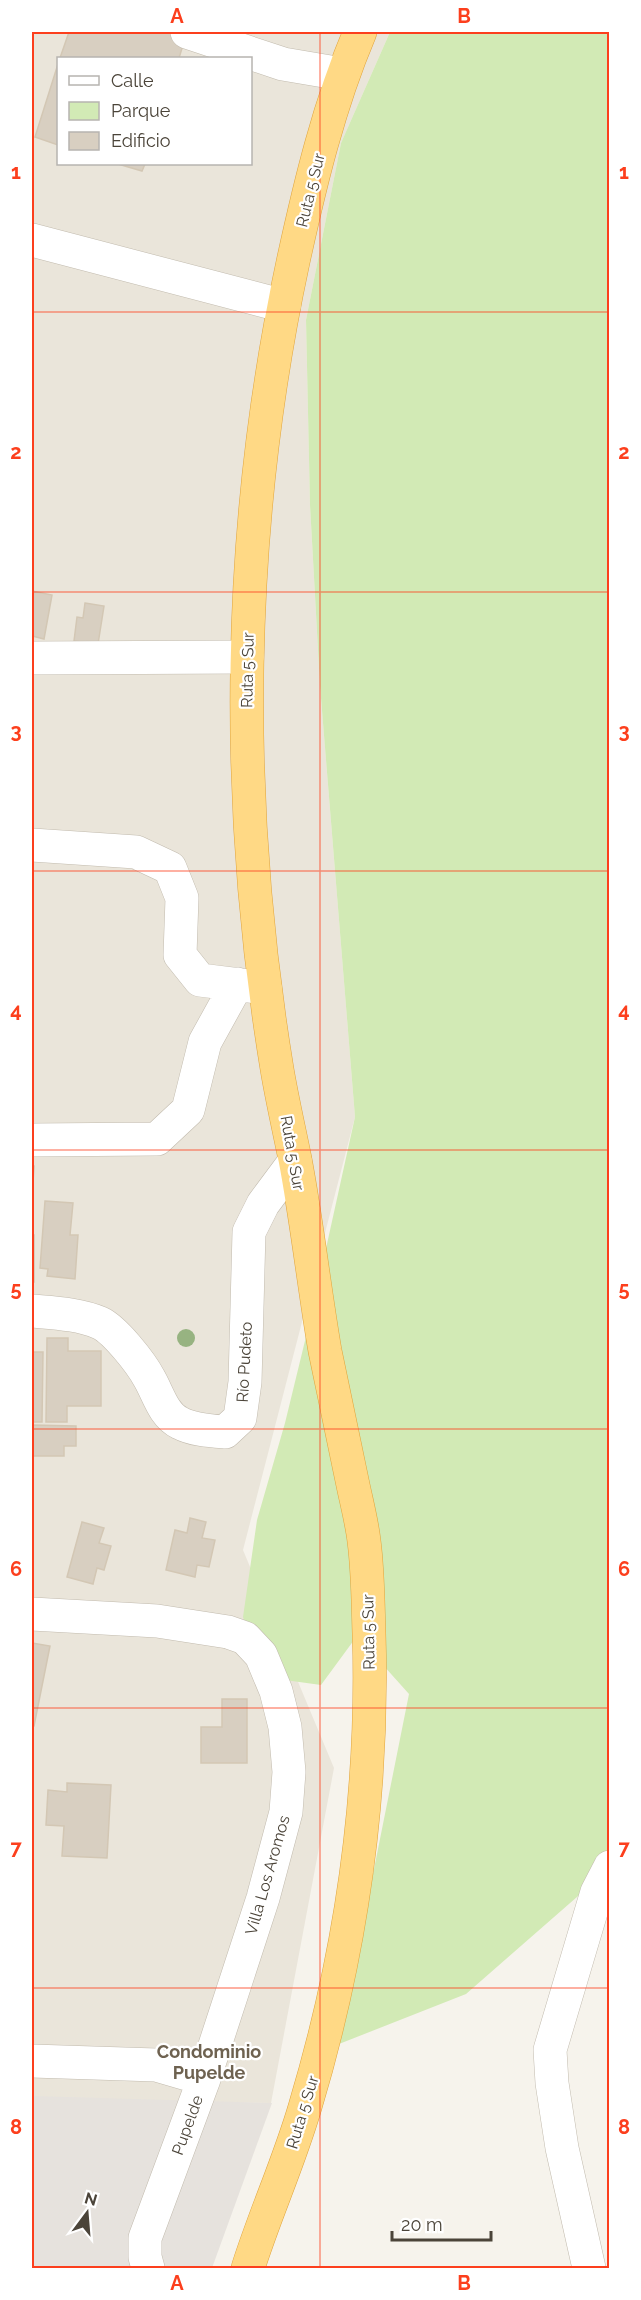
<svg xmlns="http://www.w3.org/2000/svg" width="641" height="2300" font-family="Raleway,sans-serif">
<rect width="100%" height="100%" fill="#f6f3ec"/>
<path fill="#eae5da" fill-rule="evenodd" d="M32 32H390L341 143 306 320 310 505 320 686 355 1117 243 1550 334 1768 271 2103 32 2100ZM58 58H250V164H58Z"/>
<path fill="#e6e2dd" d="M32 2096 272 2103 212 2268H32Z"/>
<path fill="#d2eab5" d="M390 32H609V1869L466 1994 339 2044 409 1694 357 1636 321 1685 263 1677 243 1617 257 1520 285 1423 312 1312 355 1117 320 686 310 505 306 320 341 143Z"/>
<path fill="#d8cfc1" stroke="#d3c7b4" stroke-width="1.5" d="M69 32H187L179 58H60Z
M58 64V145L35 137Z
M118 164H145L142 171Z
M32 591 52 595 44 639 32 636Z
M85 603 104 606 98 644 74 641 77 617 83 618Z
M32 1165 34 1166 32 1198Z
M45 1201 73 1203 70 1235H78L75 1279 47 1276 48 1269 40 1268Z
M32 1235H34V1282H32Z
M47 1338H68V1351H101V1406H67V1422H46Z
M32 1352H43L42 1422H32Z
M32 1425 76 1426V1446H64V1456H32Z
M190 1518 206 1522 202 1538 215 1540 209 1567 197 1565 195 1577 166 1570 175 1530 187 1533Z
M82 1522 104 1528 99 1543 111 1546 104 1570 97 1568 93 1584 67 1577Z
M32 1643 50 1646 34 1726H32Z
M222 1699H247V1763H201V1727H222Z
M67 1783 111 1785 107 1858 62 1856 64 1826 46 1825 48 1790 67 1792Z"/>
<g fill="none" stroke-linecap="round" stroke-linejoin="round">
<defs>
<path id="minor" d="M187 32 283 64 342 74
M32 240 284 306
M32 658 247 657
M32 845 136 852 170 868 182 898 180 955 200 980 265 988
M32 1140 157 1139 188 1110 205 1042 237 984
M32 1311C54 1313 79 1314 100 1323 115 1330 141 1363 149 1378 158 1393 163 1415 180 1423 193 1430 211 1431 225 1432L240 1418 245 1382 249 1232 263 1204 295 1161
M32 1614 157 1621 228 1632 245 1638 261 1655 276 1691 285 1727 289 1772 286 1812 263 1898 204 2079 145 2238V2257L148 2268
M32 2061 156 2065 204 2079
M589 2268 562 2148 552 2083 550 2050 597 1892 610 1867"/>
<path id="trunk" d="M248 2268C265 2214 289 2162 305 2107 351 1954 374 1792 369 1633 368 1603 368 1571 364 1541 362 1523 357 1504 353 1485 344 1440 334 1396 325 1351 314 1287 307 1222 295 1159 289 1129 282 1099 277 1069 233 801 236 527 293 262 310 184 329 105 360 32"/>
</defs>
<use href="#minor" stroke="#c2bbae" stroke-width="34"/>
<use href="#trunk" stroke="#e0a43c" stroke-width="34"/>
<use href="#minor" stroke="#fff" stroke-width="33"/>
<use href="#trunk" stroke="#ffd985" stroke-width="33"/>
</g>
<circle fill="#97b381" cx="186" cy="1338" r="9"/>
<path fill="none" stroke="#fc3f1d" stroke-width="1.5" stroke-opacity="0.55" d="M320 32V2268M32 312H610M32 592H610M32 871H610M32 1150H610M32 1429H610M32 1708H610M32 1988H610"/>
<g text-anchor="middle" stroke-width="4.5" stroke-linejoin="round" paint-order="stroke">
<g font-size="16" fill="#4b4439" stroke="#fff">
<text transform="translate(310 190) rotate(-76)" y="6">Ruta 5 Sur</text>
<text transform="translate(247 670) rotate(-89)" y="6">Ruta 5 Sur</text>
<text transform="translate(293 1153) rotate(80)" y="6">Ruta 5 Sur</text>
<text transform="translate(244 1362) rotate(-87)" y="6">Río Pudeto</text>
<text transform="translate(368 1632) rotate(-91)" y="6">Ruta 5 Sur</text>
<text transform="translate(267 1875) rotate(-74)" y="6">Villa Los Aromos</text>
<text transform="translate(302 2112) rotate(-73)" y="6">Ruta 5 Sur</text>
<text transform="translate(187 2125) rotate(-70)" y="6">Pupelde</text>
</g>
<g font-size="18" font-weight="bold" fill="#6e6250" stroke="#fff">
<text x="209" y="2058">Condominio<tspan x="209" dy="21">Pupelde</tspan></text>
</g>
</g>
<rect width="641" height="2300" fill="none" stroke="#ffffff" stroke-width="66"/>
<rect x="57" y="57" width="195" height="108" fill="#ffffff" stroke="#b7b4b0" stroke-width="1.5"/>
<rect x="69" y="76" width="30" height="9" fill="#ffffff" stroke="#b7b4b0" stroke-width="1.5"/>
<text x="111" y="87" font-size="18" fill="#4b4439">Calle</text>
<rect x="69" y="102" width="30" height="18" fill="#d2eab5" stroke="#b7b4b0" stroke-width="1.5"/>
<text x="111" y="117" font-size="18" fill="#4b4439">Parque</text>
<rect x="69" y="132" width="30" height="18" fill="#d8cfc1" stroke="#b7b4b0" stroke-width="1.5"/>
<text x="111" y="147" font-size="18" fill="#4b4439">Edificio</text>
<g transform="translate(87 2213) rotate(16)" stroke="#ffffff" stroke-width="4.5" paint-order="stroke">
<path d="M0-4.5L10 22L0 15L-10 22Z" fill="#4b4439"/>
<text y="-9" font-size="16" font-weight="bold" text-anchor="middle" fill="#4b4439">N</text>
</g>
<path d="M392 2231v9h99v-9" fill="none" stroke="#4b4439" stroke-width="3"/>
<text x="401" y="2231" font-size="18" fill="#4b4439" stroke="#ffffff" stroke-width="4.5" paint-order="stroke">20 m</text>
<rect x="33" y="33" width="575" height="2234" fill="none" stroke="#fc3f1d" stroke-width="2"/>
<g font-size="20" text-anchor="middle" font-weight="bold" fill="#fc3f1d">
<text x="177" y="23">A</text>
<text x="464" y="23">B</text>
<text x="16" y="179">1</text>
<text x="624" y="179">1</text>
<text x="16" y="459">2</text>
<text x="624" y="459">2</text>
<text x="16" y="738">3</text>
<text x="624" y="738">3</text>
<text x="16" y="1017">4</text>
<text x="624" y="1017">4</text>
<text x="16" y="1296">5</text>
<text x="624" y="1296">5</text>
<text x="16" y="1576">6</text>
<text x="624" y="1576">6</text>
<text x="16" y="1855">7</text>
<text x="624" y="1855">7</text>
<text x="16" y="2134">8</text>
<text x="624" y="2134">8</text>
<text x="177" y="2290">A</text>
<text x="464" y="2290">B</text>
</g>
</svg>
